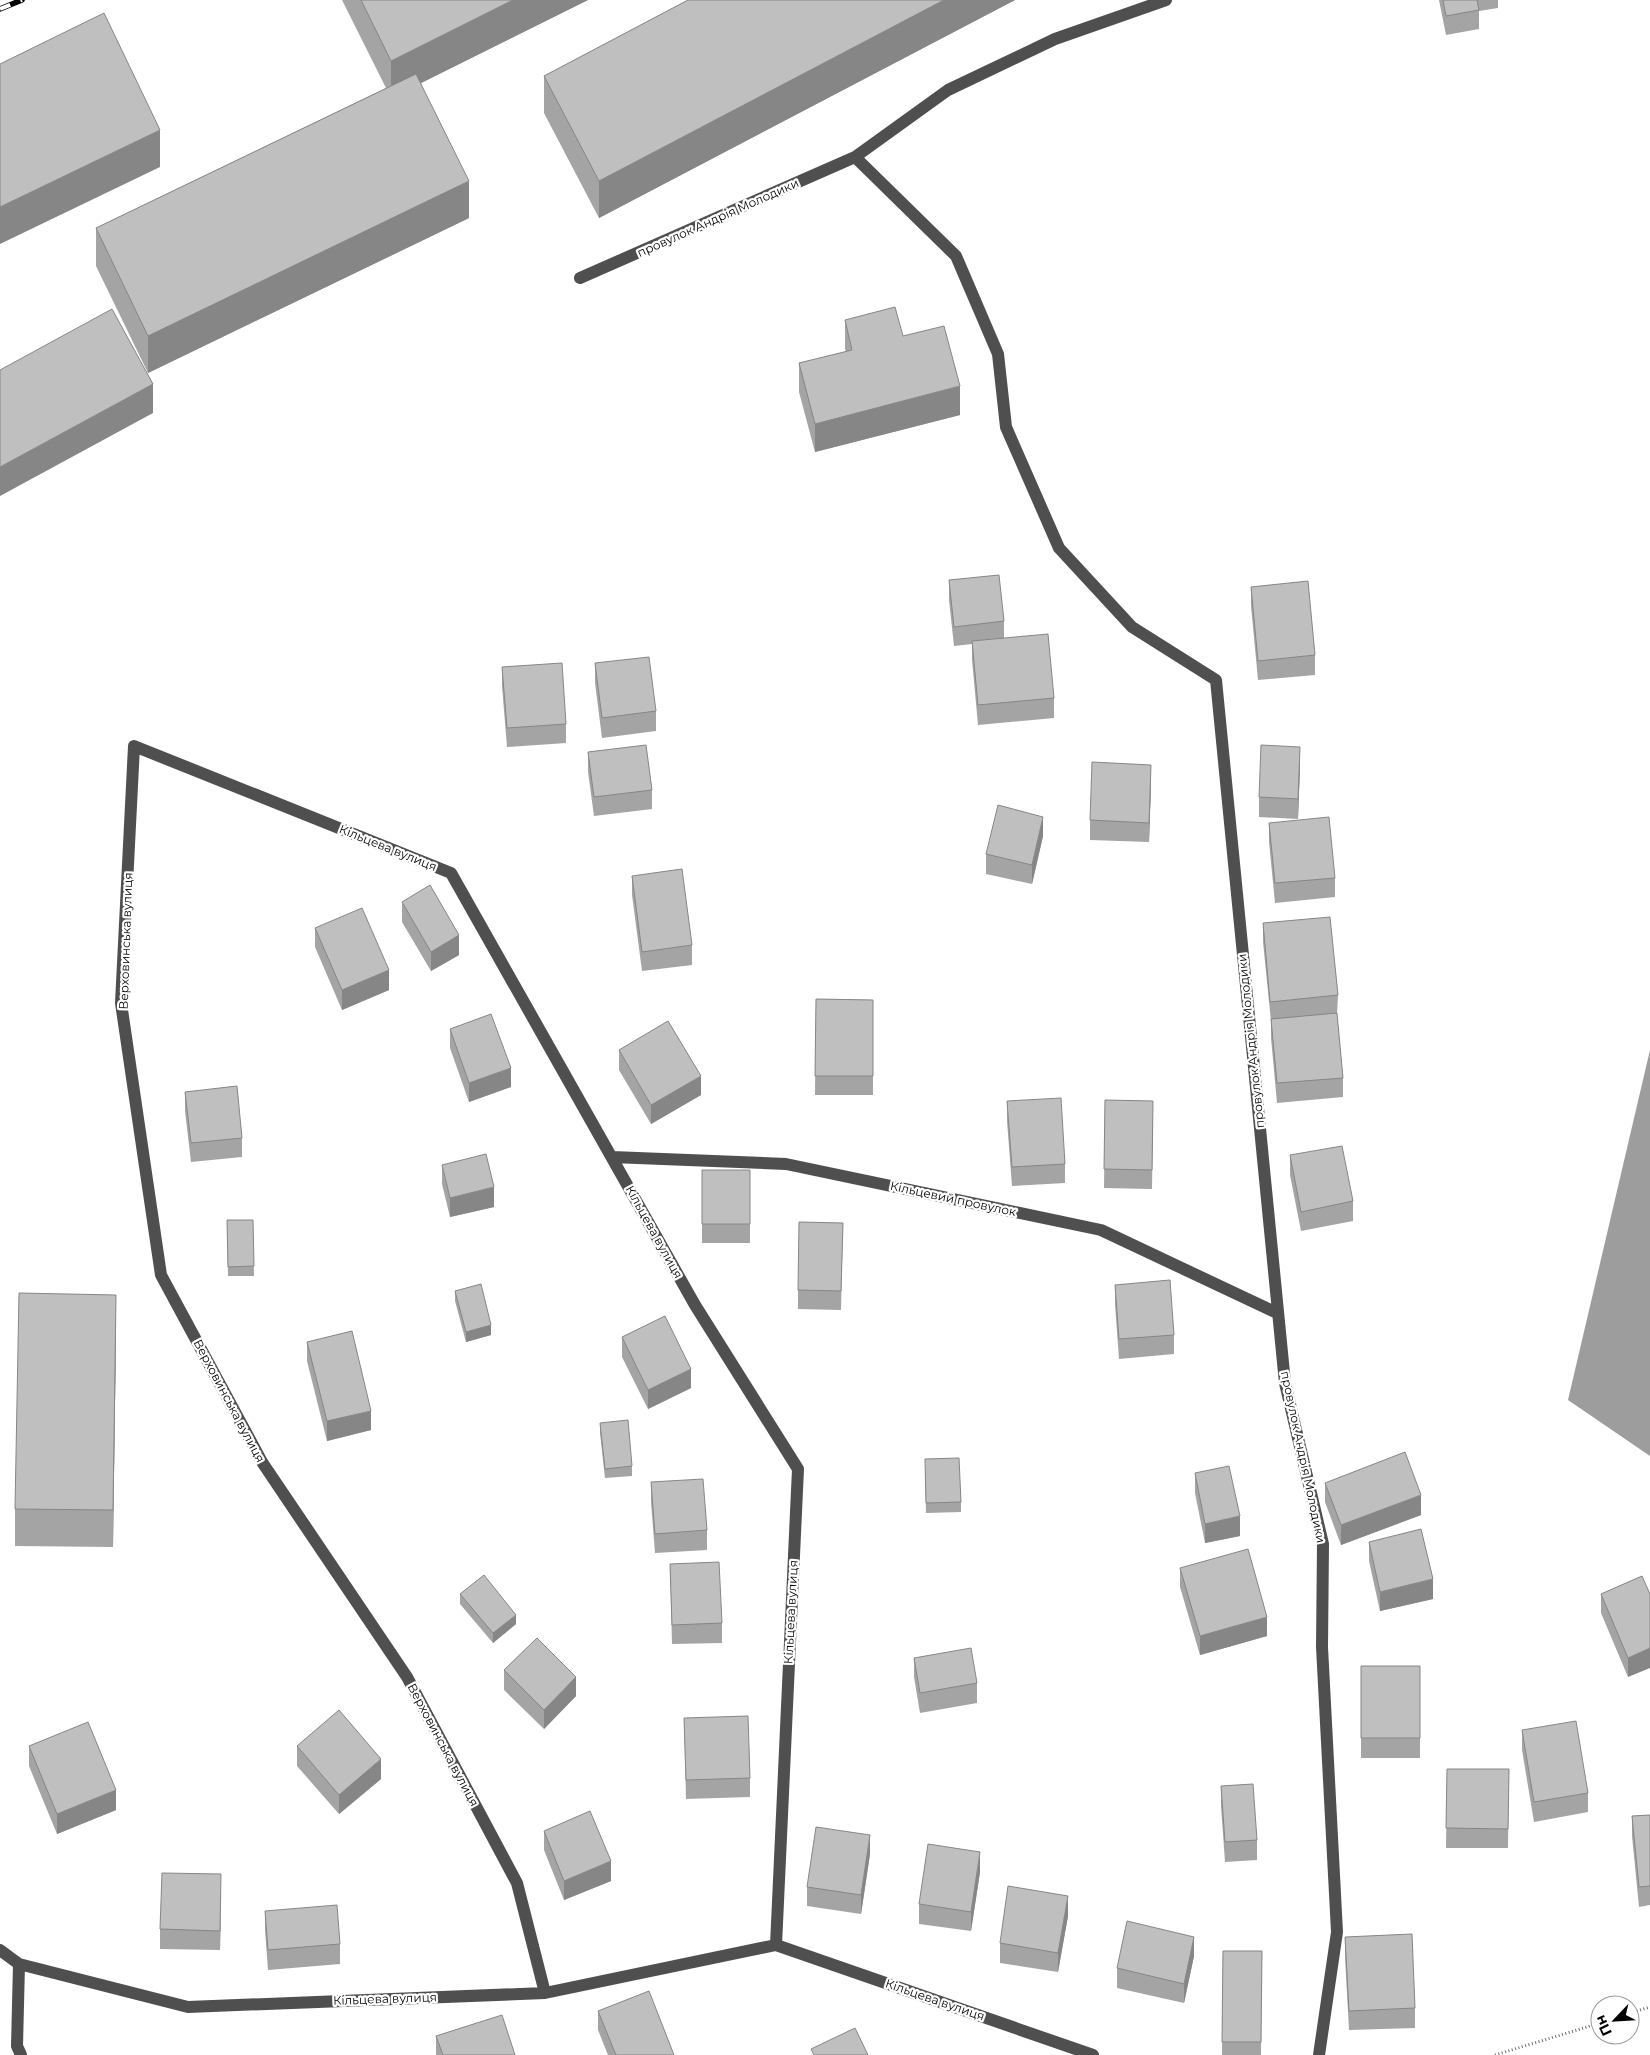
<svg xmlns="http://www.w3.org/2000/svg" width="1650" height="2055" font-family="Montserrat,sans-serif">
<rect width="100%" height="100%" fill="#fff"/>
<path fill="#9d9d9d" d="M1650 1050V1456L1568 1400Z"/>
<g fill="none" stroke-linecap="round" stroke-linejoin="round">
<path stroke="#717171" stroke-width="3" stroke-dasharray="1 2.5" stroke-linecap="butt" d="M1630 2013 1650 2007
M1495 2055 1600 2023"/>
<path stroke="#4f4f4f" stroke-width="12" d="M855 157 948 90 1055 39 1166 0
M580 278 855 157 956 256 998 354 1006 427 1059 548 1132 627 1216 680 1285 1383 1323 1544 1322 1647 1337 1932 1319 2055
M612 1157 786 1164 1101 1230 1277 1313
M0 1950 19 1964 188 2007 545 1993 776 1945
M19 1964 17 2046 21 2055
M545 1993 517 1883 407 1677 262 1462 161 1275 121 1003 134 746 451 873 695 1305 798 1469 776 1945 1093 2055"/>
<defs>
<path id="rail" d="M0 9 22 0"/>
</defs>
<use href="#rail" stroke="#000" stroke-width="5.5"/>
<use href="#rail" stroke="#fff" stroke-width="4" stroke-dasharray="11" stroke-linecap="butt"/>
</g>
<path fill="#a4a4a4" d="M342 0H588L421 83 469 218 148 373 96 266V228L386 88Z
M688 0H1015L599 218 544 113V76Z
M1439 0H1498V8L1479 11V29L1446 35Z
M845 320 903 336 960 415 815 452 799 392V363L846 352 845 349Z
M949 580 1004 621V638L1054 698V718L978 725 972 660V644L954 646 949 600Z
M1251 587 1315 655V675L1258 680 1251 606Z
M595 663 656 711V731L602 738 595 683Z
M502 667 566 724V743L507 747 502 686Z
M588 752 652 790V809L594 816 588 772Z
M1300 766 1298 819 1259 817V797Z
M1151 784 1149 842 1090 840V820Z
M1269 823 1335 878V897L1275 903 1269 842Z
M1043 836 1032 884 986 874V854Z
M632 876 692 945V965L642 971 632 895Z
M402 902 459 955 431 971 402 922Z
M1263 923 1338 995 1337 1015 1343 1078V1097L1277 1103 1271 1038V1021L1263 942Z
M315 928 389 990 342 1010 315 947Z
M816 999 873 1000V1095H815Z
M450 1029 511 1087 469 1102 450 1048Z
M619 1050 701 1095 651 1124 619 1070Z
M185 1092 242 1138V1157L191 1162 185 1111Z
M1105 1100 1153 1120 1152 1189 1104 1188Z
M1007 1101 1065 1164V1183L1012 1186 1007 1121Z
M1290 1155 1353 1201V1221L1301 1231 1290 1175Z
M442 1165 494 1207 450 1217 442 1184Z
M702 1170H750V1243H702Z
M227 1220H253L254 1276H228Z
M843 1223 841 1310 798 1309V1290Z
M1115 1285 1174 1335V1354L1119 1359 1115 1304Z
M455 1291 491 1335 466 1342 455 1301Z
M116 1332 113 1547 15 1546V1509Z
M622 1337 691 1388 648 1409 622 1357Z
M307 1342 371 1430 327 1441 307 1361Z
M600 1423 632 1466V1476L605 1478 600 1433Z
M925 1469 961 1502V1512L926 1513Z
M1195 1473 1240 1536 1205 1543 1195 1493Z
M651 1482 707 1530V1550L655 1553 651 1502Z
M1325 1483 1421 1515 1341 1545 1325 1502Z
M1369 1542 1433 1599 1380 1611 1369 1561Z
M670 1564 722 1623V1643L672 1644Z
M1180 1568 1267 1636 1200 1655 1180 1587Z
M1642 1576 1628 1677 1601 1613V1594Z
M460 1594 516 1624 493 1643 460 1604Z
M914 1658 977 1683V1703L920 1713 914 1677Z
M1361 1666H1420V1758H1361Z
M504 1670 576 1696 544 1729 504 1690Z
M684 1718 750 1778V1797L686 1799Z
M1522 1730 1588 1793V1812L1534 1822 1522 1750Z
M29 1746 116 1810 57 1834 29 1766Z
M297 1746 381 1779 339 1814 297 1766Z
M1447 1769H1509L1508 1848H1446Z
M1221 1786 1257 1840V1860L1225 1862 1221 1806Z
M1650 1815V1905L1639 1907 1632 1836V1816Z
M544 1831 611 1881 564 1900 544 1850Z
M870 1854 861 1914 807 1906V1887Z
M980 1872 971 1931 919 1924V1904Z
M221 1894 220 1950 160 1949V1929Z
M265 1911 340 1944V1964L268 1970 265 1930Z
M1068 1916 1058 1972 1000 1963V1943Z
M1345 1937 1415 2008V2028L1349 2030 1345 1957Z
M1223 1951H1262L1261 2055H1222Z
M1194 1956 1184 2003 1117 1988V1968Z
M598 2011 674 2055H608L598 2030Z
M436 2036 515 2055H436Z"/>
<path fill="#868686" d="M513 0H588L391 98V61Z
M944 0H1015L599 218V181Z
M160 130V167L0 244V207Z
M469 181V218L148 373V336Z
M153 384V413L0 496V467Z
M960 386V415L815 452V424Z
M1300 747V766L1298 819V799Z
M1151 765V784L1149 842V823Z
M1043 817V836L1032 884V865Z
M459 935V955L431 971V952Z
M389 970V990L342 1010V990Z
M511 1068V1087L469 1102V1083Z
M701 1076V1095L651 1124V1105Z
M494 1187V1207L450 1217V1198Z
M116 1295V1332L113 1547V1510Z
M491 1325V1335L466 1342V1332Z
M691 1369V1388L648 1409V1390Z
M371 1411V1430L327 1441V1421Z
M1421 1495V1515L1341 1545V1525Z
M1240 1516V1536L1205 1543V1524Z
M1433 1579V1599L1380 1611V1592Z
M516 1615V1624L493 1643V1633Z
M1267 1617V1636L1200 1655V1636Z
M1650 1648V1668L1628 1677V1658Z
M576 1677V1696L544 1729V1710Z
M381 1759V1779L339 1814V1795Z
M116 1790V1810L57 1834V1814Z
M870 1835V1854L861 1914V1895Z
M980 1852V1872L971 1931V1912Z
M611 1861V1881L564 1900V1881Z
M221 1874V1894L220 1950V1931Z
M1068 1896V1916L1058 1972V1953Z
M1194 1937V1956L1184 2003V1984Z"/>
<path fill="#bfbfbf" stroke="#868686" d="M361 0H513L391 61Z
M688 0H944L599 181 544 76Z
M1443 0H1477L1479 10 1446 16Z
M104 13 160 130 0 207V64Z
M416 74 469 181 148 336 96 228Z
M895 307 903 336 944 326 960 386 815 424 799 363 852 350 845 320Z
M112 309 153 384 0 467V370Z
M999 575 1004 621 954 627 949 580Z
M1308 581 1315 655 1258 661 1251 587Z
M1048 634 1054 698 978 705 972 641Z
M649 657 656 711 602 718 595 663Z
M562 663 566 724 507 728 502 667Z
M646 745 652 790 594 797 588 752Z
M1261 745 1300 747 1298 799 1259 797Z
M1092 762 1151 765 1149 823 1090 820Z
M998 805 1043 817 1032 865 986 854Z
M1329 817 1335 878 1275 883 1269 823Z
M682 869 692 945 642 952 632 876Z
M430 885 459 935 431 952 402 902Z
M362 908 389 970 342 990 315 928Z
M1330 917 1338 995 1270 1002 1263 923Z
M816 999 873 1000V1076H815Z
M1337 1013 1343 1078 1277 1083 1271 1019Z
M491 1014 511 1068 469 1083 450 1029Z
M668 1021 701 1076 651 1105 619 1050Z
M237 1086 242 1138 191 1143 185 1092Z
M1061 1098 1065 1164 1012 1167 1007 1101Z
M1105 1100 1153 1101 1152 1170 1104 1169Z
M1342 1146 1353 1201 1301 1212 1290 1155Z
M486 1154 494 1187 450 1198 442 1165Z
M702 1170H750V1224H702Z
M227 1220H253L254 1266 228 1267Z
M799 1222 843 1223 841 1291 798 1290Z
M1170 1280 1174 1335 1119 1339 1115 1285Z
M481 1284 491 1325 466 1332 455 1291Z
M19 1293 116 1295 113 1510 15 1509Z
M665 1316 691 1369 648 1390 622 1337Z
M352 1331 371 1411 327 1421 307 1342Z
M628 1420 632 1466 605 1469 600 1423Z
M1405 1452 1421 1495 1341 1525 1325 1483Z
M959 1458 961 1502 926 1503 925 1459Z
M1229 1466 1240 1516 1205 1524 1195 1473Z
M703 1479 707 1530 655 1534 651 1482Z
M1421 1529 1433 1579 1380 1592 1369 1542Z
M1248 1549 1267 1617 1200 1636 1180 1568Z
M719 1562 722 1623 672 1625 670 1564Z
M484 1575 516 1615 493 1633 460 1594Z
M1642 1576 1650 1594V1648L1628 1658 1601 1594Z
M537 1638 576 1677 544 1710 504 1670Z
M971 1648 977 1683 920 1693 914 1658Z
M1361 1666H1420V1738H1361Z
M339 1710 381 1759 339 1795 297 1746Z
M748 1716 750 1778 686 1780 684 1718Z
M1576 1721 1588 1793 1534 1802 1522 1730Z
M88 1722 116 1790 57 1814 29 1746Z
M1447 1769H1509L1508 1829 1446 1828Z
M1253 1784 1257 1840 1225 1842 1221 1786Z
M590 1811 611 1861 564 1881 544 1831Z
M1650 1815V1886L1639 1887 1632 1816Z
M816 1827 870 1835 861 1895 807 1887Z
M928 1844 980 1852 971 1912 919 1904Z
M162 1873 221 1874 220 1931 160 1929Z
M1008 1886 1068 1896 1058 1953 1000 1943Z
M337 1905 340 1944 268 1950 265 1911Z
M1127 1921 1194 1937 1184 1984 1117 1968Z
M1412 1934 1415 2008 1349 2011 1345 1937Z
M1223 1951H1262L1261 2042H1222Z
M649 1991 674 2055H616L598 2011Z
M502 2015 515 2055H443L436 2036Z
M855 2028 868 2055H814L811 2049Z"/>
<g text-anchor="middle" stroke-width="4.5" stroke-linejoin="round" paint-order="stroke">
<g font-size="12" fill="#000" stroke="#fff">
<text transform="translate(718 218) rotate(-24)" y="4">провулок Андрія Молодики</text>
<text transform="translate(388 848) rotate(22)" y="4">Кільцева вулиця</text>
<text transform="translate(126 941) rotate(-88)" y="4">Верховинська вулиця</text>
<text transform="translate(1251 1041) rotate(-96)" y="4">провулок Андрія Молодики</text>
<text transform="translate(953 1199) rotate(12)" y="4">Кільцевий провулок</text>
<text transform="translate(654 1232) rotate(61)" y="4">Кільцева вулиця</text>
<text transform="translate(229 1401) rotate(62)" y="4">Верховинська вулиця</text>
<text transform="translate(1303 1457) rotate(78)" y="4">провулок Андрія Молодики</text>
<text transform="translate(791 1612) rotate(-87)" y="4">Кільцева вулиця</text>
<text transform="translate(443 1745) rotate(62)" y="4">Верховинська вулиця</text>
<text transform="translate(385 1999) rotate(-2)" y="4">Кільцева вулиця</text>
<text transform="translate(935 2000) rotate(19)" y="4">Кільцева вулиця</text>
</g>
</g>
<g transform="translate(1615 2020) rotate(245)"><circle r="24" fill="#ffffff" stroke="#999999"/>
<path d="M0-4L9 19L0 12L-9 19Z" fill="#000000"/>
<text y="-8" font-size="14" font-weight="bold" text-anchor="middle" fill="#000000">Пн</text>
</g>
</svg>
